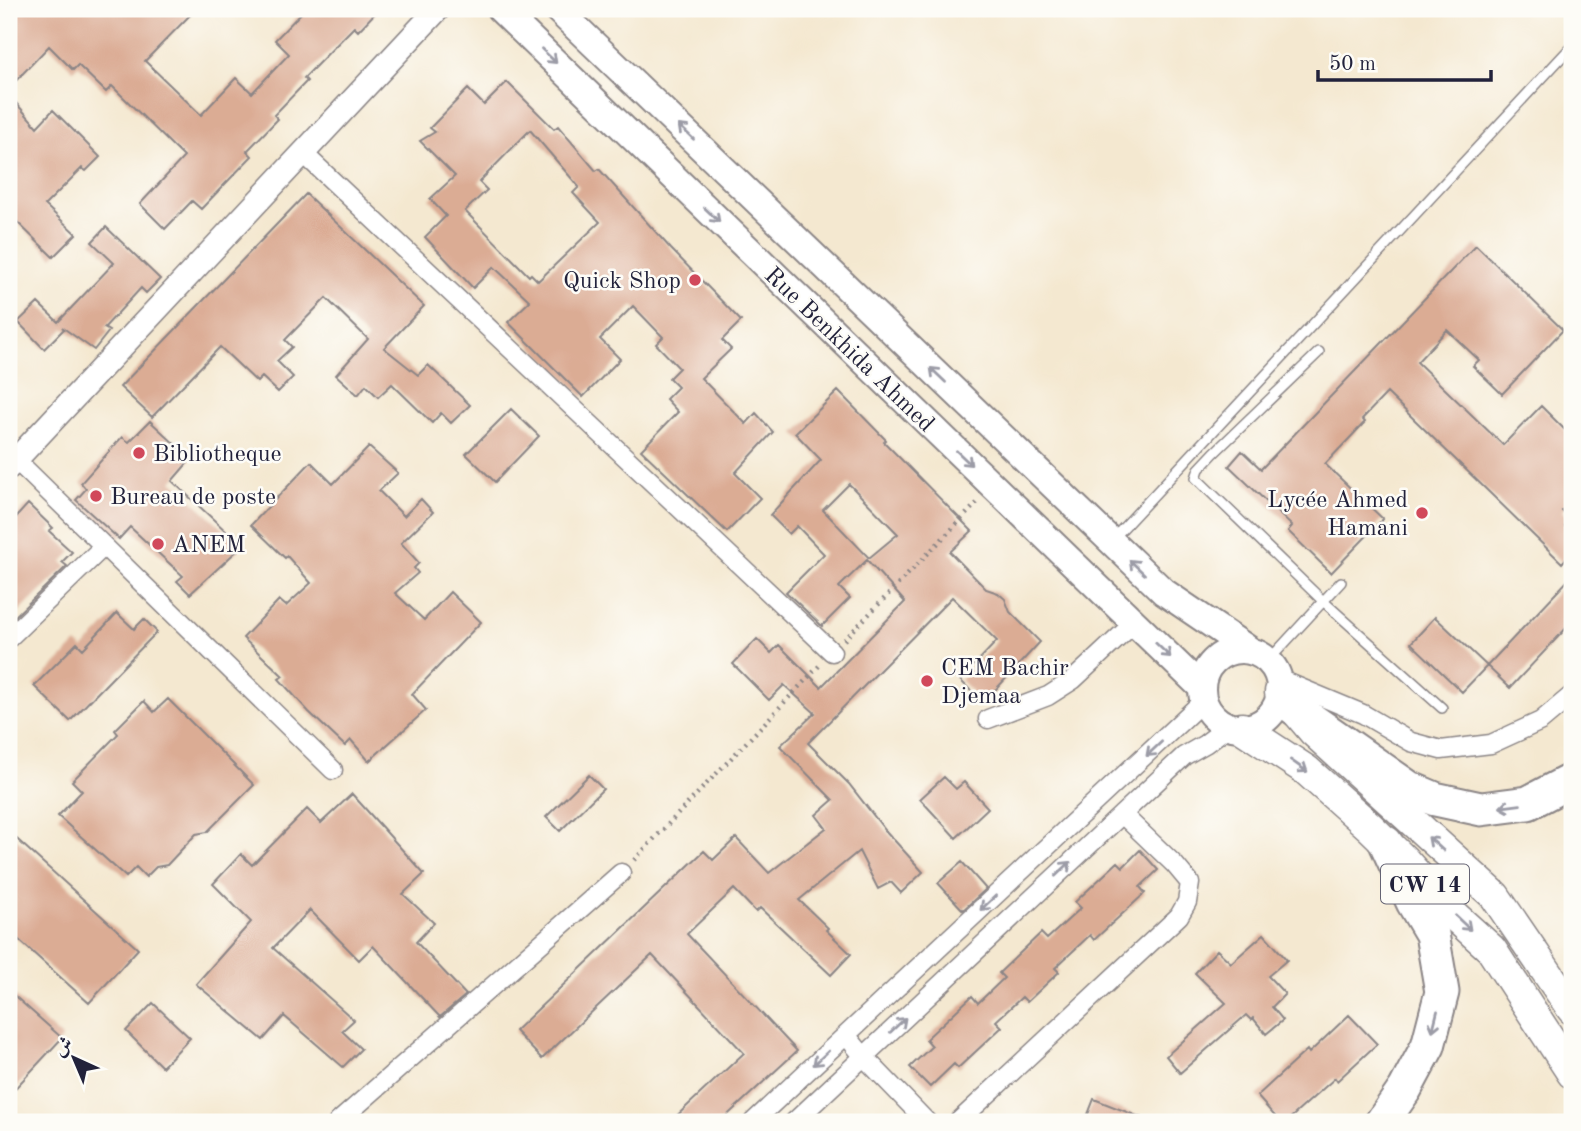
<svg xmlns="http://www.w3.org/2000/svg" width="1581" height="1131" font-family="'Old Standard TT',Amiri,serif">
<rect width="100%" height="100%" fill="#fdfcf7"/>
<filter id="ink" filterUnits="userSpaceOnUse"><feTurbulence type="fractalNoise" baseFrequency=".0143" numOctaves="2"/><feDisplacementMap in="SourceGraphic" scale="14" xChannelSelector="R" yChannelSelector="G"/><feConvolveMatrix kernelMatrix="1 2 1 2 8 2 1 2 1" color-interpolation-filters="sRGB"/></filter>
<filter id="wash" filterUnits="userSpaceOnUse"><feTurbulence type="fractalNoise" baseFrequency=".00686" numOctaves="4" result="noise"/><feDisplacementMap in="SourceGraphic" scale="28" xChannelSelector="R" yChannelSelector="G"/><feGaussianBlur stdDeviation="1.57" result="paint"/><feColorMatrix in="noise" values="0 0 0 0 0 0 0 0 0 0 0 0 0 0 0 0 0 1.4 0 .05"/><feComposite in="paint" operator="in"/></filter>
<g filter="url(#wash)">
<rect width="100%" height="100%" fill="#f4e8d0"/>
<g id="blocks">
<path fill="#dbac94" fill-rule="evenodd" d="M9 9H196L145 61 201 115 236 78 252 93 289 54 275 40 305 9H379L358 31 354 27 304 78 307 81 274 115 278 119 247 151 252 156 201 209 192 201 165 229 140 204 184 157 112 86 106 92 78 65 73 70 49 46 9 88Z
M507 82 554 129 558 126 596 171 599 169 671 249 741 321 722 340 731 349 701 378 746 424 756 413 773 432 735 473 760 498 727 532 641 450 678 412 666 399 678 387 669 378 679 368 656 344 663 337 633 306 600 339 620 359 583 397 508 322 530 301 494 267 473 288 425 237 446 216 430 199 455 176 420 141 435 132 430 128 468 89 484 105ZM530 130 579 187 573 193 600 222 538 281 531 274 529 276 465 211 487 190 479 182Z
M9 95 37 127 53 110 100 157 86 171 82 168 45 205 76 234 53 257 9 214Z
M306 194 424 306 384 348 418 375 428 365 470 405 451 423 441 413 432 423 392 384 378 397 366 385 358 395 336 375 368 339 326 298 285 340 292 347 277 361 293 377 278 392 262 377 257 382 220 347 152 417 120 387Z
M106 227 160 279 146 293 141 288 104 328 109 331 94 350 62 327 64 329 44 349 18 322 38 303 58 322 114 263 92 242Z
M1476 245 1563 330 1502 394 1473 366 1479 360 1447 330 1417 362 1503 445 1541 406 1572 437V500L1562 511 1571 520 1565 526 1572 533V552L1562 563 1387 393 1362 419 1365 422 1325 464 1383 519 1331 573 1288 531 1292 526 1229 466 1242 451 1261 469Z
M838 391 886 440 884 442 972 531 950 552 986 589 998 593 1005 599 1010 612 1040 642 983 703 960 680 997 641 952 597 808 743 849 784 885 830 923 872 901 893 891 882 878 889 859 851 799 900 828 928 826 930 851 954 831 975 760 908 756 912 734 889 687 934 797 1051 720 1122H670L744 1053 652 955 542 1059 515 1031 704 851 713 860 736 838 769 873 826 828 816 815 833 800 780 746 815 713 784 685 769 700 733 664 757 639 771 653 779 645 821 687 905 602 867 560 839 587 850 598 822 626 786 592 824 554 797 526 789 534 770 515 821 460 795 433ZM849 484 898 534 869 558 823 510Z
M511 409 539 436 495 482 466 454Z
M150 421 191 459 172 481 242 546 190 594 177 581 183 576 130 527 119 539 76 500 86 489 81 483 122 437 129 442Z
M369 447 398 473 379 491 404 516 421 499 433 512 401 543 419 563 414 568 418 573 395 593 424 620 450 592 481 622 412 694 426 710 369 761 351 740 345 746 309 712 279 679 283 676 243 638 279 600 286 606 311 583 287 556 285 558 251 525 311 462 333 484Z
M28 504 53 528 49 531 72 552 62 562 67 566 9 622V525Z
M1572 576V622L1510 688 1487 666Z
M117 613 134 629 144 619 157 632 70 721 34 686 77 643 83 649Z
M1435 617 1487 666 1462 692 1411 643Z
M168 699 254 785 207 832 196 834 167 865 156 867 146 877 136 867 126 877 58 816 82 791 72 781 118 734 115 730 144 701 154 712Z
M589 775 603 789 560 831 546 817Z
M944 777 956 789 964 782 988 808 956 838 920 799Z
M352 794 424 874 403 894 434 923 416 942 466 995 440 1017 373 946 359 960 310 910 273 948 354 1020 342 1031 361 1049 343 1067 284 1016 263 1040 196 984 251 922 213 884 241 854 252 865 307 809 321 823Z
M9 832 138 949 89 1003 9 931Z
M1140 850 1158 870 1140 887 1145 893 1094 940 1090 935 1055 968 1059 972 1027 1002 1022 997 996 1021 1002 1027 958 1068 954 1064 930 1087 910 1067 932 1046 926 1039 972 996 978 1003 1004 978 999 973 1041 933 1047 939 1081 908 1075 902 1118 862 1123 867Z
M962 862 986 889 963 910 938 883Z
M1264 934 1287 960 1268 976 1285 994 1272 1007 1283 1020 1266 1034 1253 1018 1251 1020 1246 1015 1180 1073 1166 1056 1226 1003 1195 973 1217 950 1231 963Z
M9 991 62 1038 9 1095Z
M153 1003 190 1038 162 1067 126 1031Z
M1349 1015 1377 1044 1337 1081 1335 1078 1286 1122H1280L1257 1096 1307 1050 1309 1053Z
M1094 1099 1150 1121 1149 1122H1085Z"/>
</g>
</g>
<g filter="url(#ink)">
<use href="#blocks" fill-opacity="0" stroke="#8b8586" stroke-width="2"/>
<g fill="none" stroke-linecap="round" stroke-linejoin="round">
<defs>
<path id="service" d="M1319 352 1214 453 1199 469 1196 478 1323 601 1442 708
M1112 540 1572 46
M1268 661 1341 582"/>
<path id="minor" d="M303 153 832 652
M16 460 333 770
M9 638 103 547
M1279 679 1363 714 1411 742 1441 750 1491 744 1541 721 1572 695
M988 719 1048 696 1073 680 1134 623
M846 1035 864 1057 927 1122
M338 1122 621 873
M753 1122 1203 701
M794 1122 1184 756 1205 744 1229 726
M958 1122 1179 916 1187 902 1190 883 1175 865 1122 814"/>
<path id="tertiary" d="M9 467 438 9"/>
<path id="secondary" d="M500 9 1202 688
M557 9 1164 592 1251 651
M1202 689a39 39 0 1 1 78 0a39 39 0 1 1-78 0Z"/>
<path id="trunk" d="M1280 692 1314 732 1495 896 1572 1009
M1242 728 1306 770 1370 827 1403 859 1449 911 1491 949 1572 1073"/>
<path id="motorway" d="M1293 707 1409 788 1435 799 1481 809 1528 803 1572 780
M1382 1122 1405 1089 1428 1046 1442 992 1432 934 1413 902 1386 843"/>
</defs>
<use href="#service" stroke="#8b8586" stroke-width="12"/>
<use href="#minor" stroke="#8b8586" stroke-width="21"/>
<use href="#tertiary" stroke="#8b8586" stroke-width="26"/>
<use href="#secondary" stroke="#8b8586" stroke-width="30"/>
<use href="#trunk" stroke="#8b8586" stroke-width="33"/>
<use href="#motorway" stroke="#8b8586" stroke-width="37"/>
<path stroke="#8b8586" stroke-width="4.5" stroke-dasharray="2 5" stroke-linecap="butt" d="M844 640 977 503
M634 860 819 666"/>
<use href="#service" stroke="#fff" stroke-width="9"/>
<use href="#minor" stroke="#fff" stroke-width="18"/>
<use href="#tertiary" stroke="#fff" stroke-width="23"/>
<use href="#secondary" stroke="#fff" stroke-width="26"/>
<use href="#trunk" stroke="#fff" stroke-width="30"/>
<use href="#motorway" stroke="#fff" stroke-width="33"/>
</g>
<defs><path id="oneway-shaft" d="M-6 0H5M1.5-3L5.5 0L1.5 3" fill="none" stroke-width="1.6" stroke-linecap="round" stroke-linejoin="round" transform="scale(1.75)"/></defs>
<g stroke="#9c9ca7">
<use href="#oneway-shaft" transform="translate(549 56) rotate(44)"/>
<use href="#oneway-shaft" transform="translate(686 132) rotate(-136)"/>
<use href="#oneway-shaft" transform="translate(712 215) rotate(44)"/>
<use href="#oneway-shaft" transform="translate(938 375) rotate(-136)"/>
<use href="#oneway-shaft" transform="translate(964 458) rotate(44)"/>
<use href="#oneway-shaft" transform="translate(1137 567) rotate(-136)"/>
<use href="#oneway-shaft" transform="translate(1163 650) rotate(44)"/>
<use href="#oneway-shaft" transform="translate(1154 749) rotate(137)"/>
<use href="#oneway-shaft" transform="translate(1299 766) rotate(35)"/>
<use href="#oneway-shaft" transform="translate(1510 806) rotate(173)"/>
<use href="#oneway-shaft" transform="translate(1436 844) rotate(-138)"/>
<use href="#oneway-shaft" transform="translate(1063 869) rotate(-43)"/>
<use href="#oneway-shaft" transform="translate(988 903) rotate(137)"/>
<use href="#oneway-shaft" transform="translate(1463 923) rotate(43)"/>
<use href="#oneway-shaft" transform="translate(1435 1021) rotate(104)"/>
<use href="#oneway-shaft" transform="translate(898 1025) rotate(-43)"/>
<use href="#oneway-shaft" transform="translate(821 1058) rotate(137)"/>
</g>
</g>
<g fill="#d1495b" stroke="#fdfcf7" stroke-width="2.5">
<circle cx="695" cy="280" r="7"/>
<circle cx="139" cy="453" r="7"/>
<circle cx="96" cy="496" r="7"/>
<circle cx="1422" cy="513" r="7"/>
<circle cx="158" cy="544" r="7"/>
<circle cx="927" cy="681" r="7"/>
</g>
<g text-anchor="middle" stroke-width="5" stroke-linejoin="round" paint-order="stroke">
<rect fill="#fdfcf7" stroke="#646373" stroke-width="2" x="1381" y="864.5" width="88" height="39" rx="5"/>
<g font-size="23" font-weight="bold" fill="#22223b">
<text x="1425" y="892">CW 14</text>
</g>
<g font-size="24" fill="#22223b" stroke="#fdfcf7" text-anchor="start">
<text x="681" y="288" text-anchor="end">Quick Shop</text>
<text x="153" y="461">Bibliotheque</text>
<text x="110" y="504">Bureau de poste</text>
<text x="1408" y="507" text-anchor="end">Lycée Ahmed<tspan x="1408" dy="28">Hamani</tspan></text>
<text x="172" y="552">ANEM</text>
<text x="941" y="675">CEM Bachir<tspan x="941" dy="28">Djemaa</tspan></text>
</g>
<g font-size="24" fill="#22223b" stroke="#fdfcf7">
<text transform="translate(850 349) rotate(44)" y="8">Rue Benkhida Ahmed</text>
</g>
</g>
<rect width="1581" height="1131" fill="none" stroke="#fdfcf7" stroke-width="35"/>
<g transform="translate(74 1058) rotate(316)" stroke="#fdfcf7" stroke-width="5" paint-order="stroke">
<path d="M0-5L12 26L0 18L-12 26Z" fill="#22223b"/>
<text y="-10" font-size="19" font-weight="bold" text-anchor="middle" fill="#22223b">ش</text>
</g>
<path d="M1318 70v10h173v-10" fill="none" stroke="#22223b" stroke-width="3.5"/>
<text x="1329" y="70" font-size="21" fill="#22223b" stroke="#fdfcf7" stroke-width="5" paint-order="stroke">50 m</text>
</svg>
